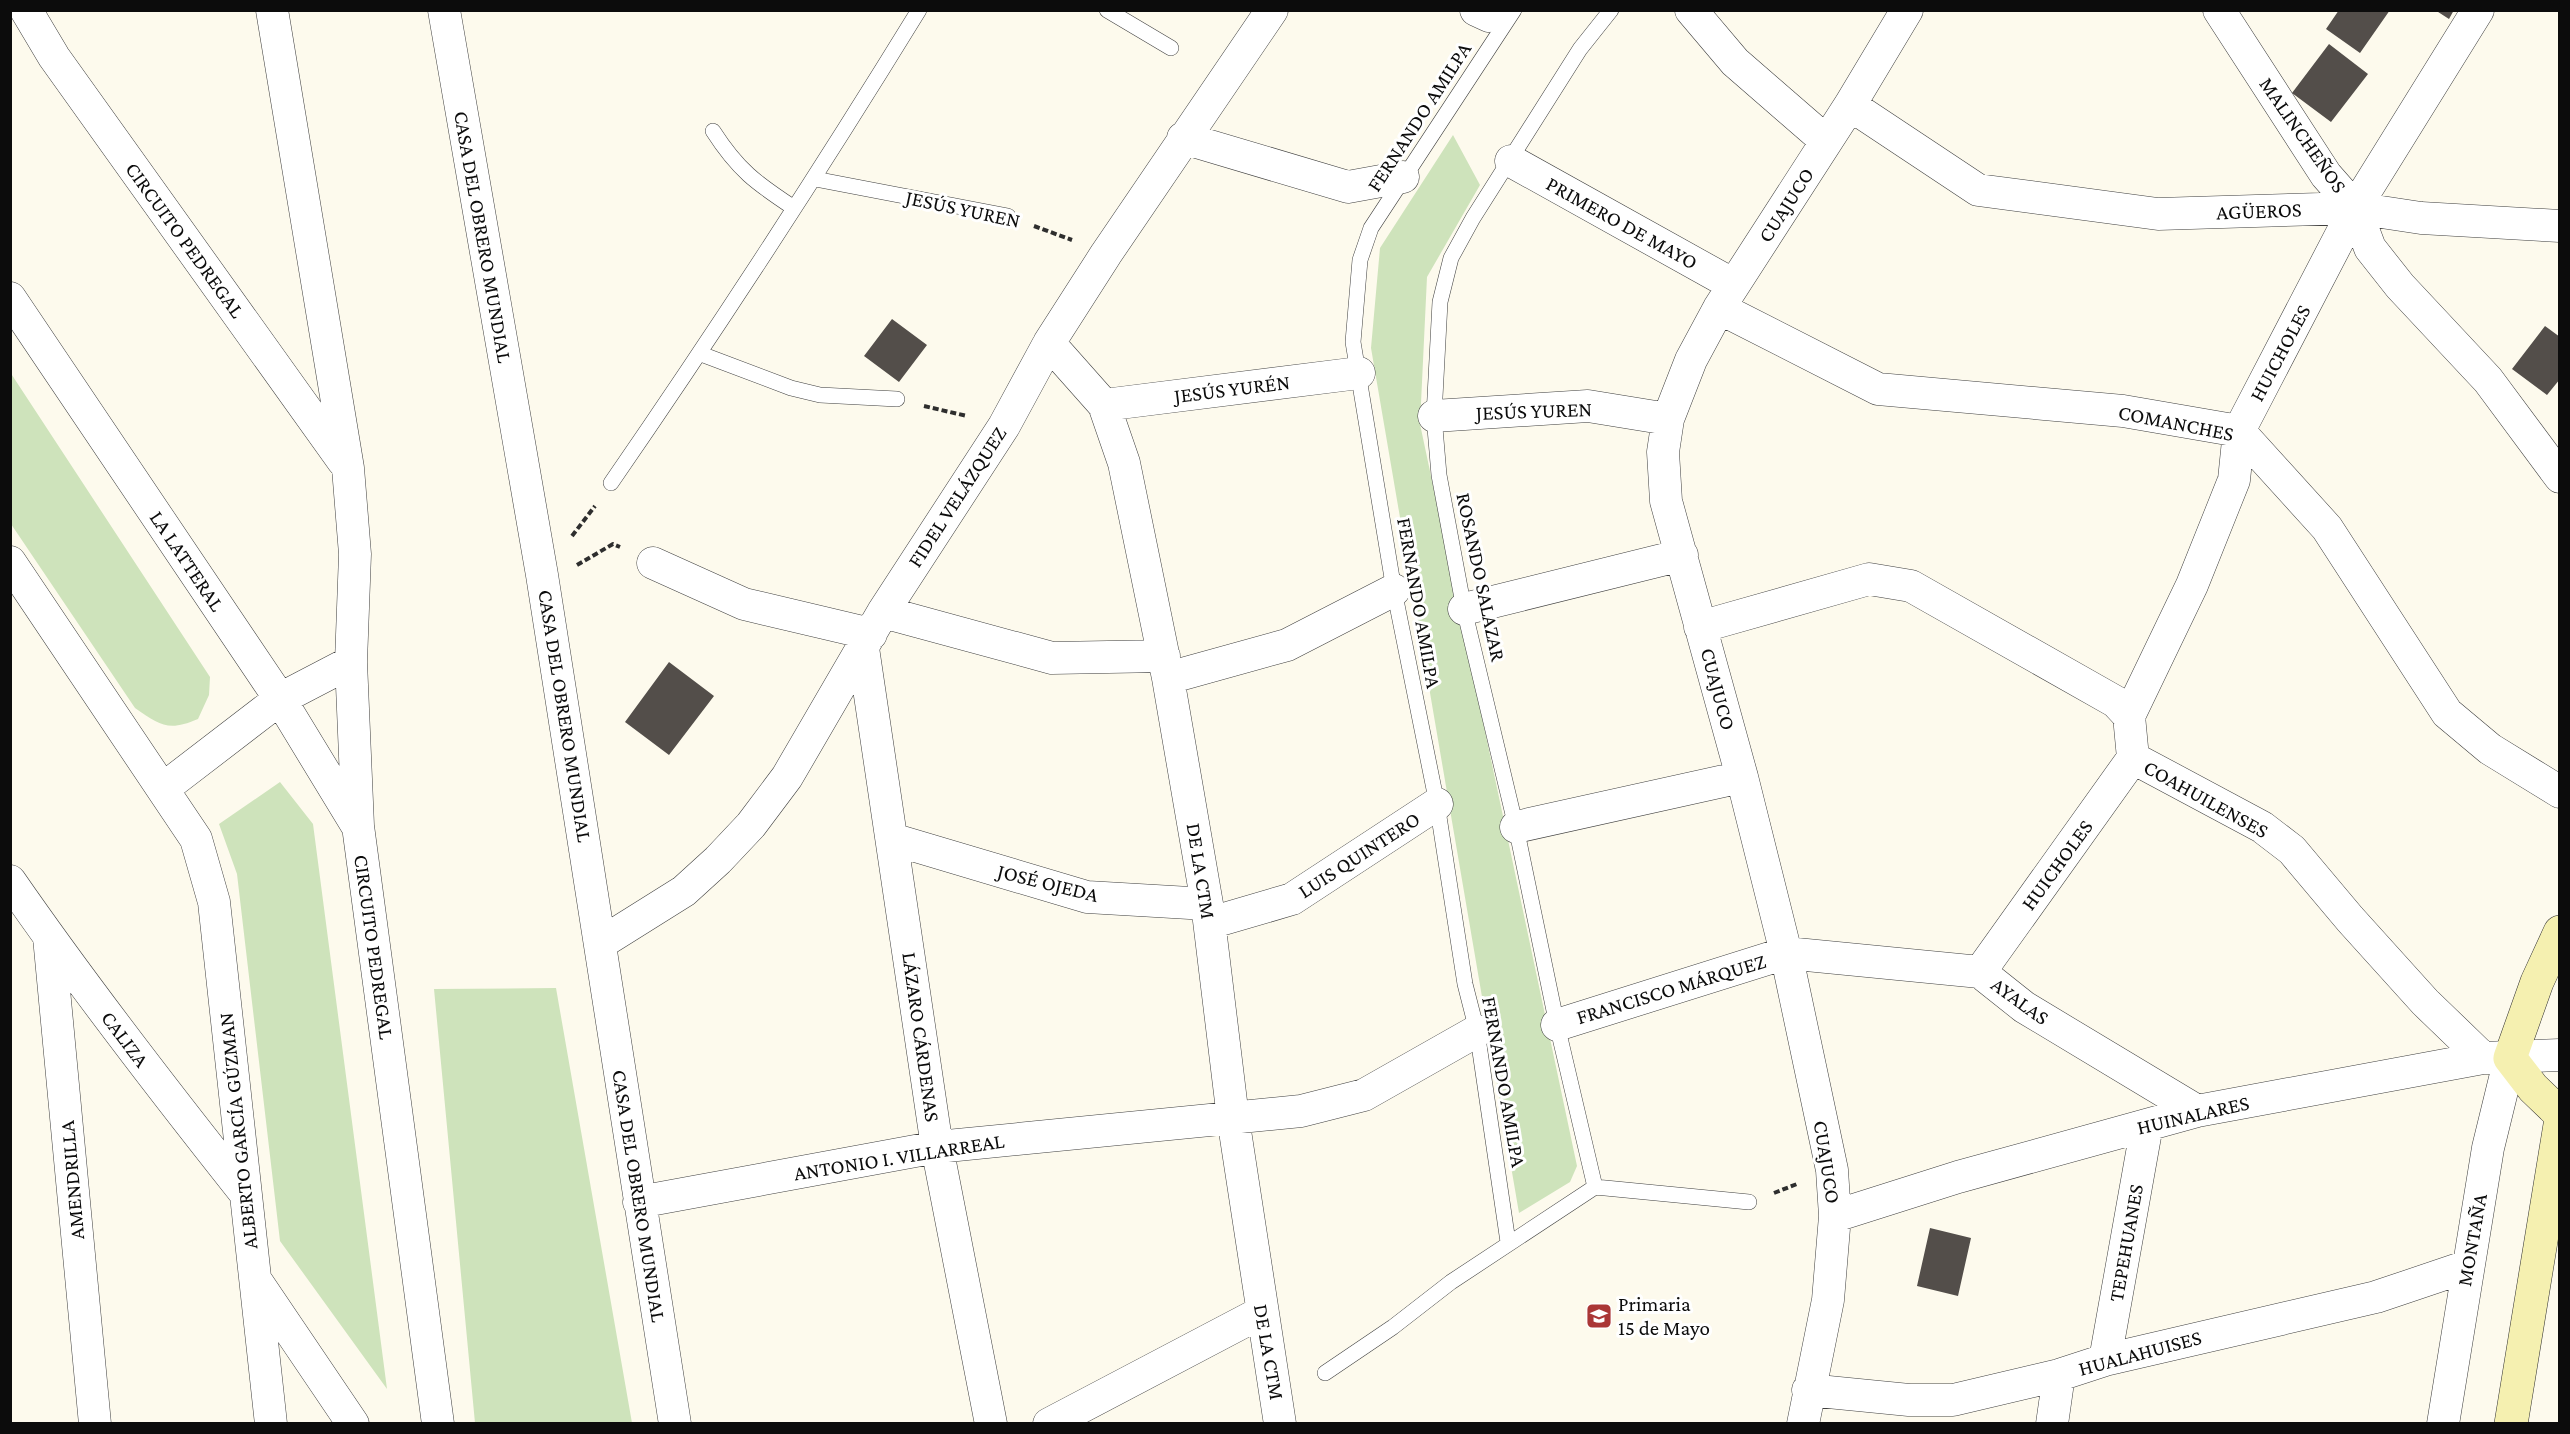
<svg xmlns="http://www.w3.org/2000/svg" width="2570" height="1434" font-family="'Crimson Pro',serif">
<rect width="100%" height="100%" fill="#fdfaed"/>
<path fill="#cee3bb" d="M1453 135 1480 185 1427 277 1420 424 1577 1166 1570 1182 1519 1213 1371 348 1380 248Z
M10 372 210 677 209 695 198 719C168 732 160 725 135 708L11 524Z
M280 782 313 824 387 1389 280 1241 237 874 219 824Z
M556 988 632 1423H475L434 989Z"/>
<path fill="#534e4a" d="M2339 10H2390L2360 53 2326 29Z
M2435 10H2454L2449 19Z
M2329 44 2368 74 2331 122 2292 93Z
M892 319 927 345 899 382 864 356Z
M2545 326 2560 337V379L2547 395 2512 369Z
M669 662 714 696 669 755 625 722Z
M1930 1228 1971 1238 1958 1296 1917 1286Z"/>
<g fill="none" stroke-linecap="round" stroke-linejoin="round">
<defs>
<path id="lane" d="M1107 10 1171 48
M713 131C738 170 756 183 794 208
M815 179 1008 216
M701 354 791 388 820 395 897 399
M611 483C718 328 820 171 919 10
M1595 1187 1557 1025 1516 827 1464 609 1439 475 1434 416 1440 302 1451 258 1473 218 1580 49 1611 10
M1508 1242 1477 1031 1465 984 1437 804 1394 590 1353 342 1360 260 1371 228 1514 10
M1325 1373 1393 1327 1451 1282 1595 1187 1749 1202"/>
<path id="street" d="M26 10 54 57 343 461
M272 10 348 468 355 554 351 662 358 826 438 1424
M444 10 542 575 675 1424
M1476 10 1489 16 1498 10
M1691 10 1735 62 1826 141
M2219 10 2326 175 2355 208 2421 218 2560 226
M1850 105 1978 190 2158 214 2355 208
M1183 138 1348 187 1403 177
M1511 161 1732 284
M2355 208 2370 248 2400 286 2488 380 2560 477
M10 298 280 699 356 824
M1719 308 1878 389 2123 411 2239 431 2327 528 2447 713 2490 749 2560 792
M1049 343 1104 405 1124 463 1168 678 1207 904 1233 1118 1280 1424
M1104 405 1359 373
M1434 416 1588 406 1668 419
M10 562 196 839 214 902 271 1424
M653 563 744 604 871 634
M1464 609 1682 555
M883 612 1052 658 1164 656
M1700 627 1869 579 1911 586 2116 702 2129 716 2133 758
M863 648 937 1147 991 1424
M1168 678 1287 645 1394 590
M2129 716 2192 585 2234 480 2239 431 2355 208 2478 10
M2133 758 2262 827 2292 850 2350 919 2425 1002 2483 1058
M164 788 280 699 351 662
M1516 827 1742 777
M892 839 1087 897 1207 904
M10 881C84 988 164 1091 245 1193
M1210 923 1292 899 1437 804
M49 937 95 1424
M601 943 684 891 718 860 751 825 787 777 883 612 1004 426 1049 343 1106 254 1272 10
M1980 972 2133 758
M1557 1025 1786 953 1980 972 2024 1007 2197 1111
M639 1202 937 1147 1301 1111 1364 1095 1477 1031
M1835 1216 1958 1177 2197 1111 2483 1058 2560 1055
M257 1282 353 1424
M2105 1360 2147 1125
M1808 1390 1909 1400H1953L2059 1375 2105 1360 2376 1297 2468 1266
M1049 1424 1262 1312
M1803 1424 1828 1300 1835 1216 1832 1170 1786 953 1742 777 1666 501 1663 452 1668 419 1691 360 1719 308 1850 105 1907 10
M2052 1424 2059 1375
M2443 1424 2488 1148 2510 1058"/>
<path id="secondary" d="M2560 932 2537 982 2510 1058 2533 1088 2560 1114
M2511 1424 2560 1125"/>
</defs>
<use href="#lane" stroke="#3f3f3f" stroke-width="16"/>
<use href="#street" stroke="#3f3f3f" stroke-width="33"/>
<use href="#secondary" stroke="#2e2e2e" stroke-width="34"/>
<path stroke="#2e2e2e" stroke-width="4" stroke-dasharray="6 3" stroke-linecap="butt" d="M1034 226 1072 240
M924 406 967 416
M572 536 595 506
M577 565 613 544 620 547
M1774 1193 1797 1184"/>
<use href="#lane" stroke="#fff" stroke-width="15"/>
<use href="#street" stroke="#fff" stroke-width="32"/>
<use href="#secondary" stroke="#f5f0b0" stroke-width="33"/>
</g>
<defs>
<symbol id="school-square" viewBox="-11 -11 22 22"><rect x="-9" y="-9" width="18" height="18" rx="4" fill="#aa3636" stroke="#fff"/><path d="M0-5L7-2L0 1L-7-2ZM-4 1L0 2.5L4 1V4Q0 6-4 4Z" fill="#fff"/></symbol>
</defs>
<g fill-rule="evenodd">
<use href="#school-square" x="1584" y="1301" width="30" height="30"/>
</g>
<g text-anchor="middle" stroke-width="6" stroke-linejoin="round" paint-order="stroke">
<g font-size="21" fill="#0c0c0c" stroke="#fff">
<text transform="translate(1419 117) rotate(-57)" y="7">FERNANDO AMILPA</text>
<text transform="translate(2303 135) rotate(55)" y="7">MALINCHEÑOS</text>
<text transform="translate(1786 205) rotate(-57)" y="7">CUAJUCO</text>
<text transform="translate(963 209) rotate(12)" y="7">JESÚS YUREN</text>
<text transform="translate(2259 211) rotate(-2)" y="7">AGÜEROS</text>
<text transform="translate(1622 223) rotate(29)" y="7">PRIMERO DE MAYO</text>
<text transform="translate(483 237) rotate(80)" y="7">CASA DEL OBRERO MUNDIAL</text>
<text transform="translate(185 240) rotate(54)" y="7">CIRCUITO PEDREGAL</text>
<text transform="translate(2280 353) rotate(-62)" y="7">HUICHOLES</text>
<text transform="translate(1232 389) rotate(-7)" y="7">JESÚS YURÉN</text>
<text transform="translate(1534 411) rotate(-2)" y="7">JESÚS YUREN</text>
<text transform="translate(2176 423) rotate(11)" y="7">COMANCHES</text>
<text transform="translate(957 497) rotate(-57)" y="7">FIDEL VELÁZQUEZ</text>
<text transform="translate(187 561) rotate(56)" y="7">LA LATTERAL</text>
<text transform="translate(1481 577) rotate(78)" y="7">ROSANDO SALAZAR</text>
<text transform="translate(1419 603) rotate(80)" y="7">FERNANDO AMILPA</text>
<text transform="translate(1718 689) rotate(75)" y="7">CUAJUCO</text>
<text transform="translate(565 716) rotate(81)" y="7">CASA DEL OBRERO MUNDIAL</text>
<text transform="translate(2206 799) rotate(29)" y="7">COAHUILENSES</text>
<text transform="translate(1359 855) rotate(-33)" y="7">LUIS QUINTERO</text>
<text transform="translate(2057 865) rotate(-54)" y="7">HUICHOLES</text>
<text transform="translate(1201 871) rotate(81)" y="7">DE LA CTM</text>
<text transform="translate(1048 883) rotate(14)" y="7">JOSÉ OJEDA</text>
<text transform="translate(374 947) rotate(82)" y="7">CIRCUITO PEDREGAL</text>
<text transform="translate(1671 989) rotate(-17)" y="7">FRANCISCO MÁRQUEZ</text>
<text transform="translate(2020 1001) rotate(36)" y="7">AYALAS</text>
<text transform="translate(921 1037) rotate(82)" y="7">LÁZARO CÁRDENAS</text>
<text transform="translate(125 1039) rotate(53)" y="7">CALIZA</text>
<text transform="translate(1504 1082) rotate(80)" y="7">FERNANDO AMILPA</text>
<text transform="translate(2193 1115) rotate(-13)" y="7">HUINALARES</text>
<text transform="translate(238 1131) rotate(-96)" y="7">ALBERTO GARCÍA GÚZMAN</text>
<text transform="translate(899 1157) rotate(-9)" y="7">ANTONIO I. VILLARREAL</text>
<text transform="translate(1827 1162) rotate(81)" y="7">CUAJUCO</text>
<text transform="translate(72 1180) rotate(-95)" y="7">AMENDRILLA</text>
<text transform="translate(639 1196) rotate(81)" y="7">CASA DEL OBRERO MUNDIAL</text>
<text transform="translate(2472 1240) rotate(-80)" y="7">MONTAÑA</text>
<text transform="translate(2126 1243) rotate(-80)" y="7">TEPEHUANES</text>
<text transform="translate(1269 1352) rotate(80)" y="7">DE LA CTM</text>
<text transform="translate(2140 1353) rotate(-15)" y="7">HUALAHUISES</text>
</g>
<g font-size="21" fill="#0c0c0c" stroke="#fff" text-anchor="start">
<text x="1618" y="1311">Primaria<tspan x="1618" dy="24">15 de Mayo</tspan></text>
</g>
</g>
<rect width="2570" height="1434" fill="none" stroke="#0c0c0c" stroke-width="24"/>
</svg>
